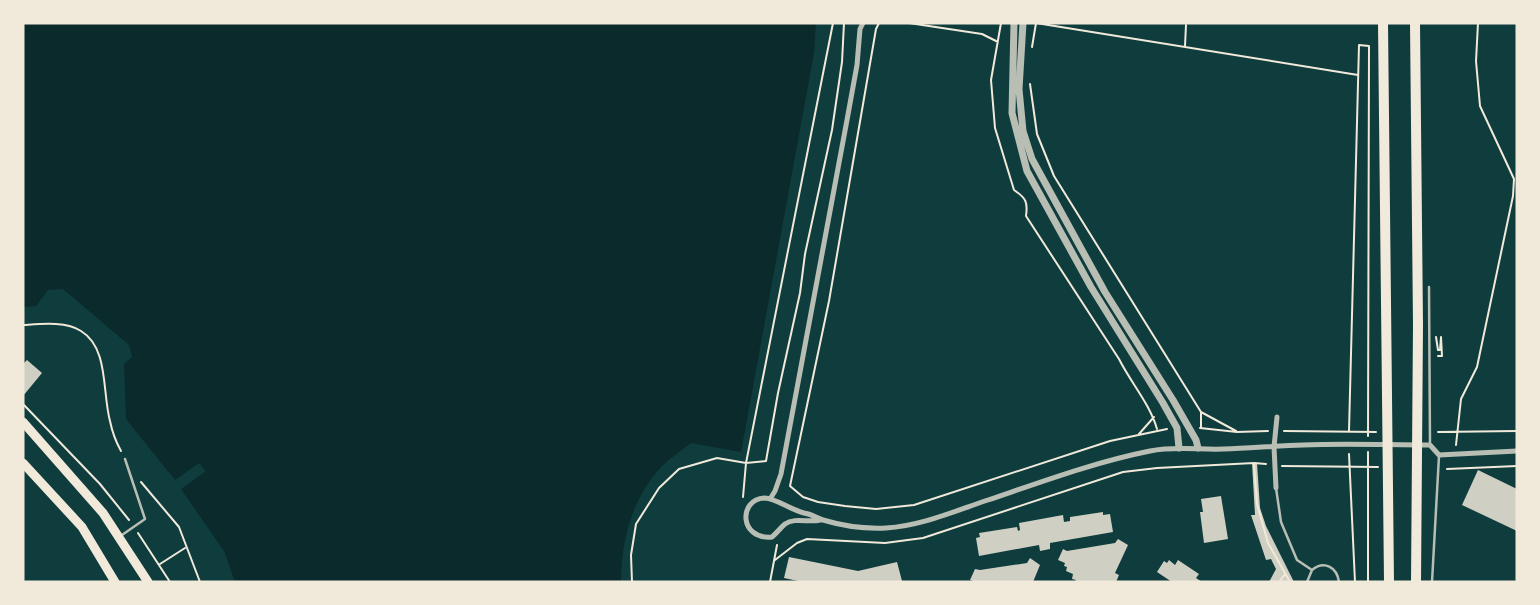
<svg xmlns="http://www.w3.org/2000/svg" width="1540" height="605" font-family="'DM Sans',sans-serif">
<rect width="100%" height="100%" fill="#0f3d3e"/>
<path fill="#0a2a2b" d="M23 23H816L814 53 741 452 691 443C681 451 670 458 661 467 632 499 621 540 621 582H235L224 551 181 489 206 471 199 463 175 480 126 419 124 364 132 357 129 345 63 289 48 290 36 306 23 307Z"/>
<path fill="#cfcfc3" d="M27 360 42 373 23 396V361L24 363Z
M1252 463H1257L1260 508 1266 526 1294 582H1269L1276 569 1271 559 1266 560 1251 515H1255Z
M1478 470 1517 489V531L1462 505Z
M1221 496 1228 539 1204 543 1200 512H1203L1201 499Z
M1103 512V515L1110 514 1113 532 1050 543V549L1040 551 1039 545 979 556 976 538 980 537 979 533 1017 527 1018 531 1020 530 1019 523 1063 515 1064 522 1070 521V517Z
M1118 539 1128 545 1115 573 1119 575 1116 582H1075L1076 580 1072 579 1073 574 1066 571 1067 567 1064 566 1065 563 1058 560 1063 549 1067 551 1115 543Z
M789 557 858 571 897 562 902 581 803 582 784 578Z
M1030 558 1040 565 1033 582H976L970 580 975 569 980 570 1027 563Z
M1169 560 1175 565 1178 560 1199 574 1196 578 1202 582H1172L1157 572 1164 561 1167 563Z"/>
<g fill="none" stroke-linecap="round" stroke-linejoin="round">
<path stroke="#f1e9da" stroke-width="2" d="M879 23 876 29 829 301 790 486 803 497 818 502 845 506 876 509 914 505 1110 441 1167 429
M909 23 982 34 996 41
M1001 23 991 80 995 128 1014 190C1026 198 1028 202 1026 216L1119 359C1131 383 1150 404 1157 429
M1036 23 1358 75
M1185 46 1186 25
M1032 47 1036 23
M1030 84 1037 134 1054 176 1201 412 1236 431
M23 325C40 324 66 321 81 331 109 348 102 392 110 421 112 431 116 442 121 451
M1436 337 1438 350H1440L1441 337 1442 356H1438
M23 404 100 484 129 520
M1201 412V427
M1200 428 1237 432 1268 431
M1284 431 1376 432
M1349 431 1359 45 1369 46 1368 436
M1438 432 1517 431
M1139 434 1154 417
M1456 445 1461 399 1477 367 1513 196 1514 179 1480 106 1476 61 1478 23
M1349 454 1355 582
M1254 464 1257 504 1268 543 1290 582
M1282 466 1378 467
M1447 469 1517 466
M141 482 179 527 200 582
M743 497 746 463 766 461 778 393 800 293 805 254 832 130 842 62 844 23
M138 533 170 582
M775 560 797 543 807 539 885 543 923 538 1123 472 1157 468 1254 463 1266 464
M160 564 185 548
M632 582 631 555 636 524 659 488 679 469 717 458 746 463 833 23
M770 582 777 545
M1279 582 1285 574
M1368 582V452"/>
<path stroke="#b8beb3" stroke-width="2.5" d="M1429 287 1430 445
M1276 488 1281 522 1297 560 1312 570
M122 535 145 519 125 459
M1307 582 1312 570C1324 560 1337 567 1339 582
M1432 582 1439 456"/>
<path stroke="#b8beb3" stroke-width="5" d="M1276 488 1274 447 1277 417
M770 499 775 491 781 474 847 120 857 65 860 29 863 23
M820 520C809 523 795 517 785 524 780 528 777 533 772 537 739 540 738 499 765 498 775 498 791 510 804 513 812 514 816 518 823 520 843 526 866 529 886 528 921 526 955 511 988 500 1041 482 1095 462 1150 451 1175 446 1199 450 1224 449 1250 448 1276 446 1303 445 1345 443 1388 445 1430 445L1439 455 1517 451"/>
<path stroke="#b8beb3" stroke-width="7" d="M1014 23 1012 113 1027 171 1091 287 1163 403 1177 428 1179 448
M1023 23 1019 89 1023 131 1032 159 1105 292 1173 400 1196 440 1198 448"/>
<path stroke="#f1e9da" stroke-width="9" d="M23 422 103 513 148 582
M23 463 82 527 115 582"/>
<path stroke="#f1e9da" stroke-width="10" d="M1383 23 1389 582
M1415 23 1418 325 1416 582"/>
</g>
<rect width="1540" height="605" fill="none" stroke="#f1e9da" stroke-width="49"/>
</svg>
